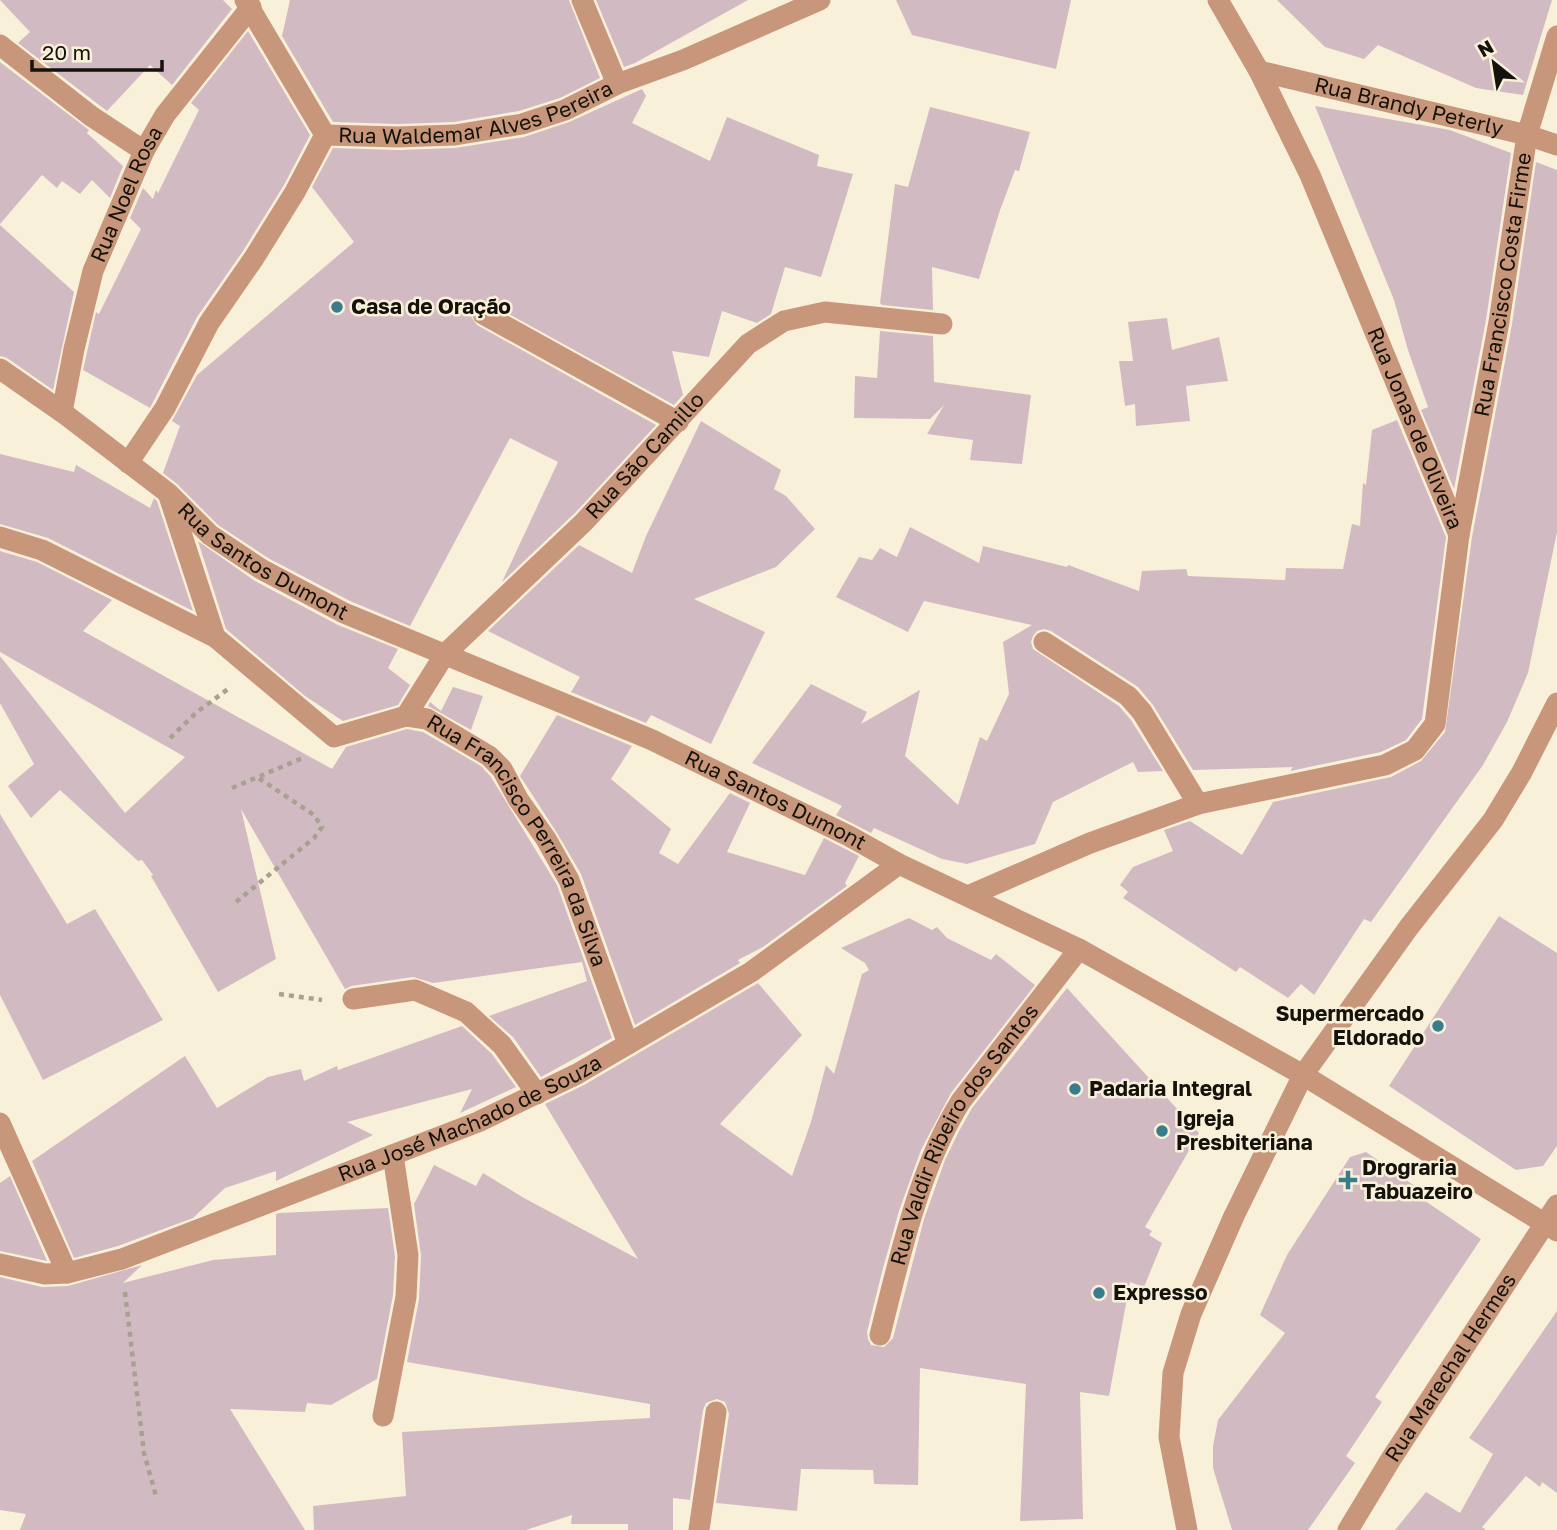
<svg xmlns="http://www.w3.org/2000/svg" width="1557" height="1530" font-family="'Golos Text',sans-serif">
<rect width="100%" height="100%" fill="#f9f0da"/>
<path fill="#d2bac3" d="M0 0H223L232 9 172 85 150 65 107 111 18 43 30 32Z
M290 0H569L600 78 560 98 519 111 454 122 398 124 333 122 282 36Z
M596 0H748L635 63 624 67Z
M896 0H1071L1056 69 912 35Z
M1277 0H1552L1523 95 1476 88 1378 45 1364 59 1325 47Z
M248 31 310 135 284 185 243 251 197 317 150 408 83 370 96 312 99 314 141 229 130 218 143 188 153 199 156 190 158 193 199 110 191 103Z
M0 62 89 130 87 133 123 166 110 198 92 180 80 194 62 181 57 188 42 175 0 224Z
M642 89 646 96 632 123 710 161 727 117 819 155 817 166 853 174 821 277 785 267 771 314 757 323 722 311 709 357 672 351 683 395 674 405 489 303 482 301 472 307 470 315 477 325 656 425 576 512 502 582 558 462 510 438 410 626 350 601 268 558 218 525 177 484 163 473 180 426 172 421 197 375 354 242 312 187 333 148 398 150 455 148 524 137 569 122Z
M1315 106 1450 130 1511 153 1486 320 1454 489 1421 410 1428 407 1408 350 1394 300Z
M930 107 1030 132 1019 171 1015 170 999 213 979 279 932 267 933 310 882 305 880 303 895 184 908 187Z
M1536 162 1557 170V532L1528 673 1507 722 1483 765 1371 922 1364 919 1314 995 1301 984 1288 998 1240 967 1236 972 1123 898 1128 892 1120 885 1133 867 1173 851 1164 830 1190 821 1242 855 1273 802 1391 777 1421 761 1445 732 1472 537 1512 324Z
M0 225 74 292 53 390 7 358 0 356Z
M1167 318 1172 350 1219 337 1228 381 1186 386 1190 421 1136 426 1135 404 1125 406 1119 361H1133L1128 322Z
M880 331 933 336 934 382 1031 395 1022 464 970 460 973 440 927 434 944 405 930 419 854 418 855 376 877 378Z
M1397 420 1446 537 1422 719 1406 740 1381 752 1290 771 1293 767 1193 770 1153 705 1138 687 1051 631 1044 629 1037 631 1033 636 1031 642 1033 649 1119 706 1131 720 1163 771 1138 772 1133 762 1053 802 1035 844 967 864 942 859 874 828 871 833 836 815 842 806 752 763 811 684 867 712 861 724 920 690 905 756 958 805 980 737 987 741 1009 694 1003 642 1032 625 924 601 908 632 836 597 859 557 872 560 880 548 897 557 910 527 979 563 983 546 1067 567 1068 565 1139 591 1142 571 1186 569 1188 576 1285 580 1286 568 1343 569 1352 524 1360 526 1363 483 1366 485 1372 430Z
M701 421 781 470 774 489 786 496 815 529 776 567 694 599 765 632 711 744 651 715 646 723 571 692 580 677 488 631 579 545 632 573 646 536Z
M0 454 74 472 76 465 150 508 154 498 157 501 193 611 48 538 0 524Z
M198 541 255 581 338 625 398 649 388 668 410 685 398 705 343 721 305 696 226 629Z
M0 551 37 562 112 600 83 631 332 769 346 747 407 729 423 732 481 766 491 777 557 885 612 1038 541 1077 513 1037 489 1016 587 981 582 962 433 983 413 977 351 986 345 989 241 809 276 959 218 992 151 876 153 875 142 860 138 861 60 790 31 818 8 786 34 764 0 703V656L125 813 185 757 0 652Z
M453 687 483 696 471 730 428 706 430 702 441 711Z
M557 715 632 746 611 779 671 829 659 853 678 864 730 793 750 803 727 852 805 875 824 838 859 856 845 883 847 886 763 947 738 960 740 963 635 1025 581 874 557 833 520 776Z
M0 814 67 924 95 909 163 1020 43 1080 0 995Z
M1499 916 1557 953V1146L1543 1166 1516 1170 1389 1086Z
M909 918 932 930 937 927 947 938 991 960 996 954 1035 985 951 1093 921 1150 899 1211 882 1272 867 1332 868 1339 871 1345 884 1347 893 1338 924 1219 945 1160 958 1133 972 1108 1067 988 1199 1133 1145 1227 1152 1231 1149 1235 1162 1243 1144 1287 1130 1282 1109 1396 1080 1392 1083 1519 1020 1521 1026 1384 920 1368 918 1485 874 1484 873 1470 801 1469 797 1511 716 1503 729 1414 725 1402 717 1399 706 1403 703 1410 690 1500 673 1498V1530H628V1524H571L572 1515 526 1530H314L313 1506 406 1496 402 1432 650 1418V1404L407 1362 419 1299 421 1256 414 1204 434 1165 476 1186 483 1173 524 1198 638 1259 545 1104 584 1085 758 983 802 1035 720 1124 792 1176 811 1122 826 1065 834 1074 862 974 869 970 865 963 841 948Z
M462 1026 492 1054 516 1087 460 1113 472 1089 347 1122 373 1135 276 1181V1171L225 1188 193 1218 118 1246 74 1258 32 1161 185 1056 217 1108 268 1077 301 1069 304 1081 337 1066 338 1070Z
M1366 1152 1416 1187 1412 1192 1481 1239 1375 1397 1382 1402 1346 1456 1355 1463 1308 1530H1232L1213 1468V1446L1218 1420 1285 1333 1260 1315 1287 1255 1350 1157Z
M10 1176 47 1261 0 1251V1183Z
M388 1208 395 1256 393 1295 377 1379 331 1405 307 1403 305 1412 230 1409 305 1530H20L26 1514 0 1510V1277L42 1287 68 1286 142 1265 123 1283 213 1260 276 1255V1214L279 1213Z
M1557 1311V1493L1542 1482 1540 1487 1526 1476 1482 1527 1486 1530H1395L1426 1492 1460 1513 1493 1454 1469 1438Z"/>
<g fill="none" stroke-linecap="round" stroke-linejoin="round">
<path stroke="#a8a191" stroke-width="4.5" stroke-dasharray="5 5" stroke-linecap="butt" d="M170 738 197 712 228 689
M232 788 305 757
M236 902 314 838 322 827 314 815 257 777
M279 994 322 1000
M125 1292 144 1453 156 1496"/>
<path stroke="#c8977b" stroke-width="21" d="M1044 642 1128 696 1142 712 1198 804
M353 999 415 990 466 1012 502 1045 537 1094
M383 1416 406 1297 408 1255 393 1155"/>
<g stroke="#c8977b" stroke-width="21">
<path d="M245 0 325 135"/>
<path d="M582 0 617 84"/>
<path id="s1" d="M1218 0 1259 71 1310 175 1459 535"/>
<path d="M0 45 91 116 144 151"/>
<path id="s2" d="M1259 71 1527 135 1557 145"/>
<path id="s3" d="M325 135 398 137 455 135 522 124 565 110 617 84 683 60 820 0"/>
<path d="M483 314 678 422"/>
<path id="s4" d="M0 369 62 412 168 493 210 535 261 569 344 613 650 739 849 836 899 864 1079 949 1303 1075 1557 1231"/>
<path id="s5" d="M62 412 74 349 93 271 144 151 165 115 251 7"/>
<path d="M128 463 165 408 209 323 254 258 295 192 325 135"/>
<path d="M169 496 215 637"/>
<path id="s6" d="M0 537 42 550 215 637 334 737 406 716 427 719 489 756 502 769 518 799 546 839 569 880 628 1044"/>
<path id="s7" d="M406 716 445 654 584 522 748 344 784 321 825 312 942 324"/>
<path id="s8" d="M968 896 1090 843 1198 804 1385 765 1415 750 1435 724 1459 535 1499 322 1527 135 1557 36"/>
<path d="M0 1123 67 1273"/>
<path id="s9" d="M0 1264 45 1274 67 1273 122 1259 478 1122 577 1074 751 972 899 864"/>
<path id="s10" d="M880 1335C899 1259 919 1168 961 1101L1079 949"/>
<path d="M699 1530 716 1412"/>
<path d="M1187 1530 1169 1437 1173 1373 1191 1314 1234 1216 1303 1075 1409 927 1493 820 1522 772 1557 703"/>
<path id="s11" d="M1348 1530 1391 1459 1557 1205"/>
</g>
</g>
<g fill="#397d8d" stroke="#f9f0da" stroke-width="2.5">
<circle cx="337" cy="307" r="7"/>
<circle cx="1438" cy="1026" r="7"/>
<circle cx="1075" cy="1089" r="7"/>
<circle cx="1162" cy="1131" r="7"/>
<path d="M1344.5 1169.5h7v7h7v7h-7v7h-7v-7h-7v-7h7z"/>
<circle cx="1099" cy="1293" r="7"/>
</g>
<g text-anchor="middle" stroke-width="5" stroke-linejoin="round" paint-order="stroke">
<g font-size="21" fill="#15120b" stroke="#f9f0da">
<text dy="7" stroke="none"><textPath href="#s2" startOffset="154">Rua Brandy Peterly</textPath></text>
<text dy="7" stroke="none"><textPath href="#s3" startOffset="154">Rua Waldemar Alves Pereira</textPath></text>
<text dy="7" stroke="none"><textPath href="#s5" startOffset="228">Rua Noel Rosa</textPath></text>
<text dy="7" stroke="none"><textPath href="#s8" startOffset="950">Rua Francisco Costa Firme</textPath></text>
<text dy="7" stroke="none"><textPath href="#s1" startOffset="472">Rua Jonas de Oliveira</textPath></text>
<text dy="7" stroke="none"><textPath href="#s7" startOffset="355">Rua São Camillo</textPath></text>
<text dy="7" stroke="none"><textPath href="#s4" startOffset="327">Rua Santos Dumont</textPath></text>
<text dy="7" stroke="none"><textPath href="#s4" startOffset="894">Rua Santos Dumont</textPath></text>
<text dy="7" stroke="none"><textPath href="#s6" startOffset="646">Rua Francisco Perreira da Silva</textPath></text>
<text dy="7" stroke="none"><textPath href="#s9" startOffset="500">Rua José Machado de Souza</textPath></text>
<text dy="7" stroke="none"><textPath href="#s10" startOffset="220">Rua Valdir Ribeiro dos Santos</textPath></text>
<text dy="7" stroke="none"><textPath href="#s11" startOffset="192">Rua Marechal Hermes</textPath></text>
</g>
<g font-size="21" font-weight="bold" fill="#15120b" stroke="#f9f0da" text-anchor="start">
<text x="351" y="314">Casa de Oração</text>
<text x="1424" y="1021" text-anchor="end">Supermercado<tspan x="1424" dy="24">Eldorado</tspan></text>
<text x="1089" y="1096">Padaria Integral</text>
<text x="1176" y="1126">Igreja<tspan x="1176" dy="24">Presbiteriana</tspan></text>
<text x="1362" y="1175">Drograria<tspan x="1362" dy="24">Tabuazeiro</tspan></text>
<text x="1113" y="1300">Expresso</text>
</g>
</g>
<g transform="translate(1494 63) rotate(330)" stroke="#f9f0da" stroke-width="5" paint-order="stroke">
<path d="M0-5L12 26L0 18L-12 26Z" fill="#15120b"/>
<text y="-10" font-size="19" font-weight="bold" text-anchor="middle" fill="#15120b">N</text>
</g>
<path d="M32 60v10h130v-10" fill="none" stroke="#15120b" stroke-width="3.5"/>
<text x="42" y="60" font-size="21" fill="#15120b" stroke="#f9f0da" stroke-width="5" paint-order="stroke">20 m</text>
</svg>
